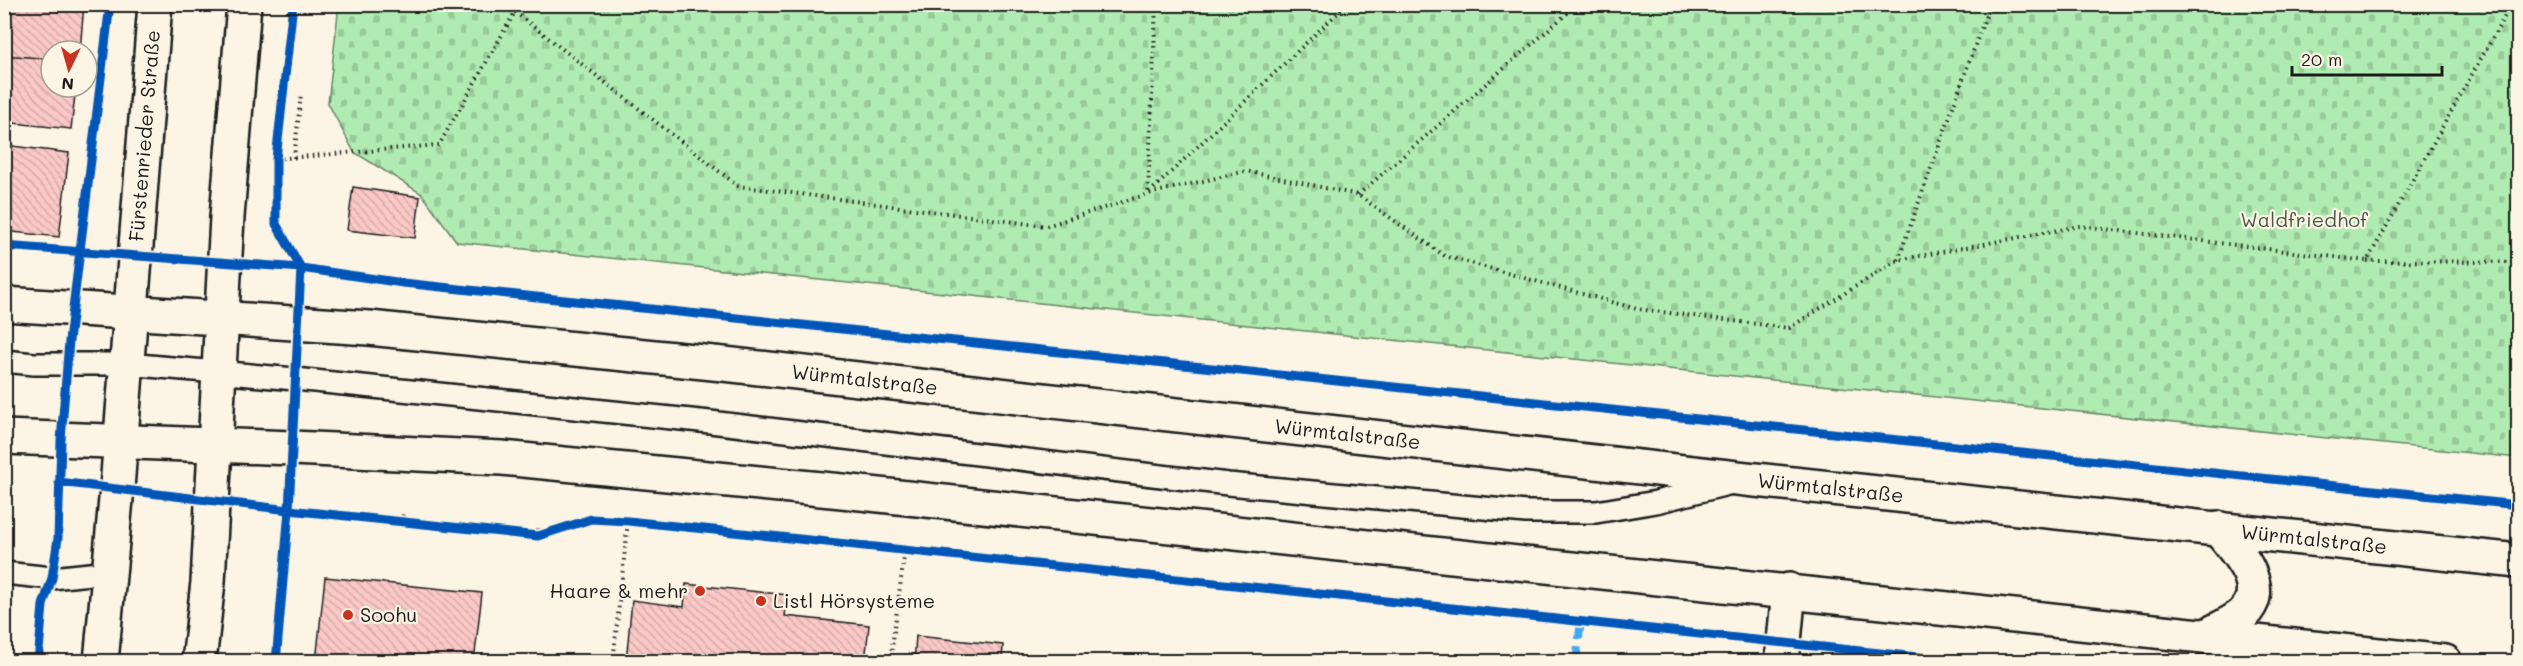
<svg xmlns="http://www.w3.org/2000/svg" width="2523" height="666" font-family="Mali,sans-serif">
<defs>
<pattern id="cemetery-stones" width="16" height="16" patternUnits="userSpaceOnUse" patternTransform="scale(1.5)"><rect width="16" height="16" fill="#b0ecb1"/><path d="M2 7V4a2 2 0 0 1 4 0v3zM10 15v-3a2 2 0 0 1 4 0v3z" fill="#97ca98"/></pattern>
<pattern id="building-back-hatch" width="6" height="6" patternUnits="userSpaceOnUse" patternTransform="scale(1.5)"><rect width="6" height="6" fill="#f9c8c7"/><path d="M-1 5l2 2M0 0l6 6M5-1l2 2" fill="none" stroke="#d5abaa"/></pattern>
</defs>
<rect width="100%" height="100%" fill="#fcf5e5"/>
<filter id="ink" filterUnits="userSpaceOnUse"><feTurbulence type="fractalNoise" baseFrequency=".0167" numOctaves="2"/><feDisplacementMap in="SourceGraphic" scale="12" xChannelSelector="R" yChannelSelector="G"/><feConvolveMatrix kernelMatrix="1 2 1 2 8 2 1 2 1" color-interpolation-filters="sRGB"/></filter>
<g filter="url(#ink)">
<path fill="url(#cemetery-stones)" stroke="#668466" stroke-width="1.5" d="M339 4 2518 5V458L457 242 422 194 354 152 328 103Z"/>
<path fill="url(#building-back-hatch)" stroke="#1c1c1c" stroke-width="1.5" d="M4 4H84L80 51H51V59L4 55Z
M4 55 51 59V87H76L71 129 4 122Z
M4 145 69 153 59 237 4 231Z
M353 187 420 197 415 238 347 230Z
M325 577 482 593 474 662H316Z
M686 584 788 595 785 616 869 625 865 662H626L632 600 684 607Z
M916 636 1003 645 1002 662H914Z"/>
<g fill="none" stroke-linecap="round" stroke-linejoin="round">
<defs>
<path id="lane" d="M4 361 34 364H127L295 379 710 422 1228 484 1526 512H1596L1656 502 1728 484
M4 573 52 578 109 572"/>
<path id="street" d="M1782 662 1789 590"/>
<g id="secondary">
<path id="s1" d="M4 304 369 328 733 365 1746 479 2518 561"/>
<path d="M4 437 292 448 502 458 842 491 2445 662"/>
<path d="M2206 636C2218 629 2233 623 2243 614 2271 586 2236 552 2218 528"/>
<path id="s2" d="M101 662 117 488 155 4"/>
<path d="M199 662 208 582 227 217 244 4"/>
</g>
</defs>
<use href="#lane" stroke="#1c1c1c" stroke-width="26"/>
<use href="#street" stroke="#1c1c1c" stroke-width="38"/>
<use href="#secondary" stroke="#1c1c1c" stroke-width="38"/>
<path stroke="#1c1c1c" stroke-width="4" stroke-dasharray="1.5 4.5" stroke-linecap="butt" d="M1156 4 1148 194 1347 4
M2483 4 2518 8
M515 12 738 186 1046 226 1148 194 1246 171 1358 195 1445 256 1637 309 1789 328 1898 260 2080 226 2367 261 2510 7
M294 158 301 94
M276 159 439 145 515 12 517 4
M1358 195 1578 4
M1898 260 1990 4
M2367 261 2518 262
M402 522 403 513
M538 536V526
M613 662 628 521
M890 662 905 549
M1380 662H1388"/>
<use href="#lane" stroke="#fcf5e5" stroke-width="21"/>
<use href="#street" stroke="#fcf5e5" stroke-width="33"/>
<use href="#secondary" stroke="#fcf5e5" stroke-width="33"/>
<path stroke="#3fa9f5" stroke-width="8" stroke-dasharray="15 8" stroke-linecap="butt" d="M1576 662 1581 621"/>
<defs>
<path id="cycleway" d="M4 246 301 268 403 283 2518 505
M59 482 289 510 538 536 591 519 628 521 1965 662
M38 662 43 605 52 578 58 538 61 440 69 341 110 4
M276 662 289 510 301 268 276 224V159L293 4"/>
</defs>
<use href="#cycleway" stroke="#fcf5e5" stroke-width="13"/>
<use href="#cycleway" stroke="#0057b8" stroke-width="9"/>
</g>
</g>
<g fill="#c8321e" stroke="#fcf5e5" stroke-width="2">
<circle cx="700" cy="591" r="6"/>
<circle cx="761" cy="601" r="6"/>
<circle cx="348" cy="615" r="6"/>
</g>
<g text-anchor="middle" stroke-width="4.5" stroke-linejoin="round" paint-order="stroke">
<g font-size="20" fill="#1c1c1c" stroke="#fcf5e5">
<text dy="7" stroke="none"><textPath href="#s2" startOffset="528">Fürstenrieder Straße</textPath></text>
<text dy="7" stroke="none"><textPath href="#s1" startOffset="864">Würmtalstraße</textPath></text>
<text dy="7" stroke="none"><textPath href="#s1" startOffset="1350">Würmtalstraße</textPath></text>
<text dy="7" stroke="none"><textPath href="#s1" startOffset="1836">Würmtalstraße</textPath></text>
<text dy="7" stroke="none"><textPath href="#s1" startOffset="2322">Würmtalstraße</textPath></text>
</g>
<g font-size="20" fill="#485a49" stroke="#fcf5e5">
<text x="2304" y="227">Waldfriedhof</text>
</g>
<g font-size="20" fill="#1c1c1c" stroke="#fcf5e5" text-anchor="start">
<text x="688" y="598" text-anchor="end">Haare &amp; mehr</text>
<text x="773" y="608">Listl Hörsysteme</text>
<text x="360" y="622">Soohu</text>
</g>
</g>
<rect width="2523" height="666" fill="none" stroke="#fcf5e5" stroke-width="24"/>
<rect x="12" y="12" width="2499" height="642" fill="none" stroke="#1c1c1c" stroke-width="2" filter="url(#ink)"/>
<g transform="translate(69 69) rotate(185)"><circle r="28" fill="#fcf5e5" stroke="#a29e95" stroke-width="1.5"/>
<path d="M0-4.5L10 22L0 15L-10 22Z" fill="#c8321e"/>
<text y="-9" font-size="16" font-weight="bold" text-anchor="middle" fill="#1c1c1c">N</text>
</g>
<path d="M2292 66v9h150v-9" fill="none" stroke="#1c1c1c" stroke-width="3"/>
<text x="2301" y="66" font-size="18" fill="#1c1c1c" stroke="#fcf5e5" stroke-width="4.5" paint-order="stroke">20 m</text>
</svg>
